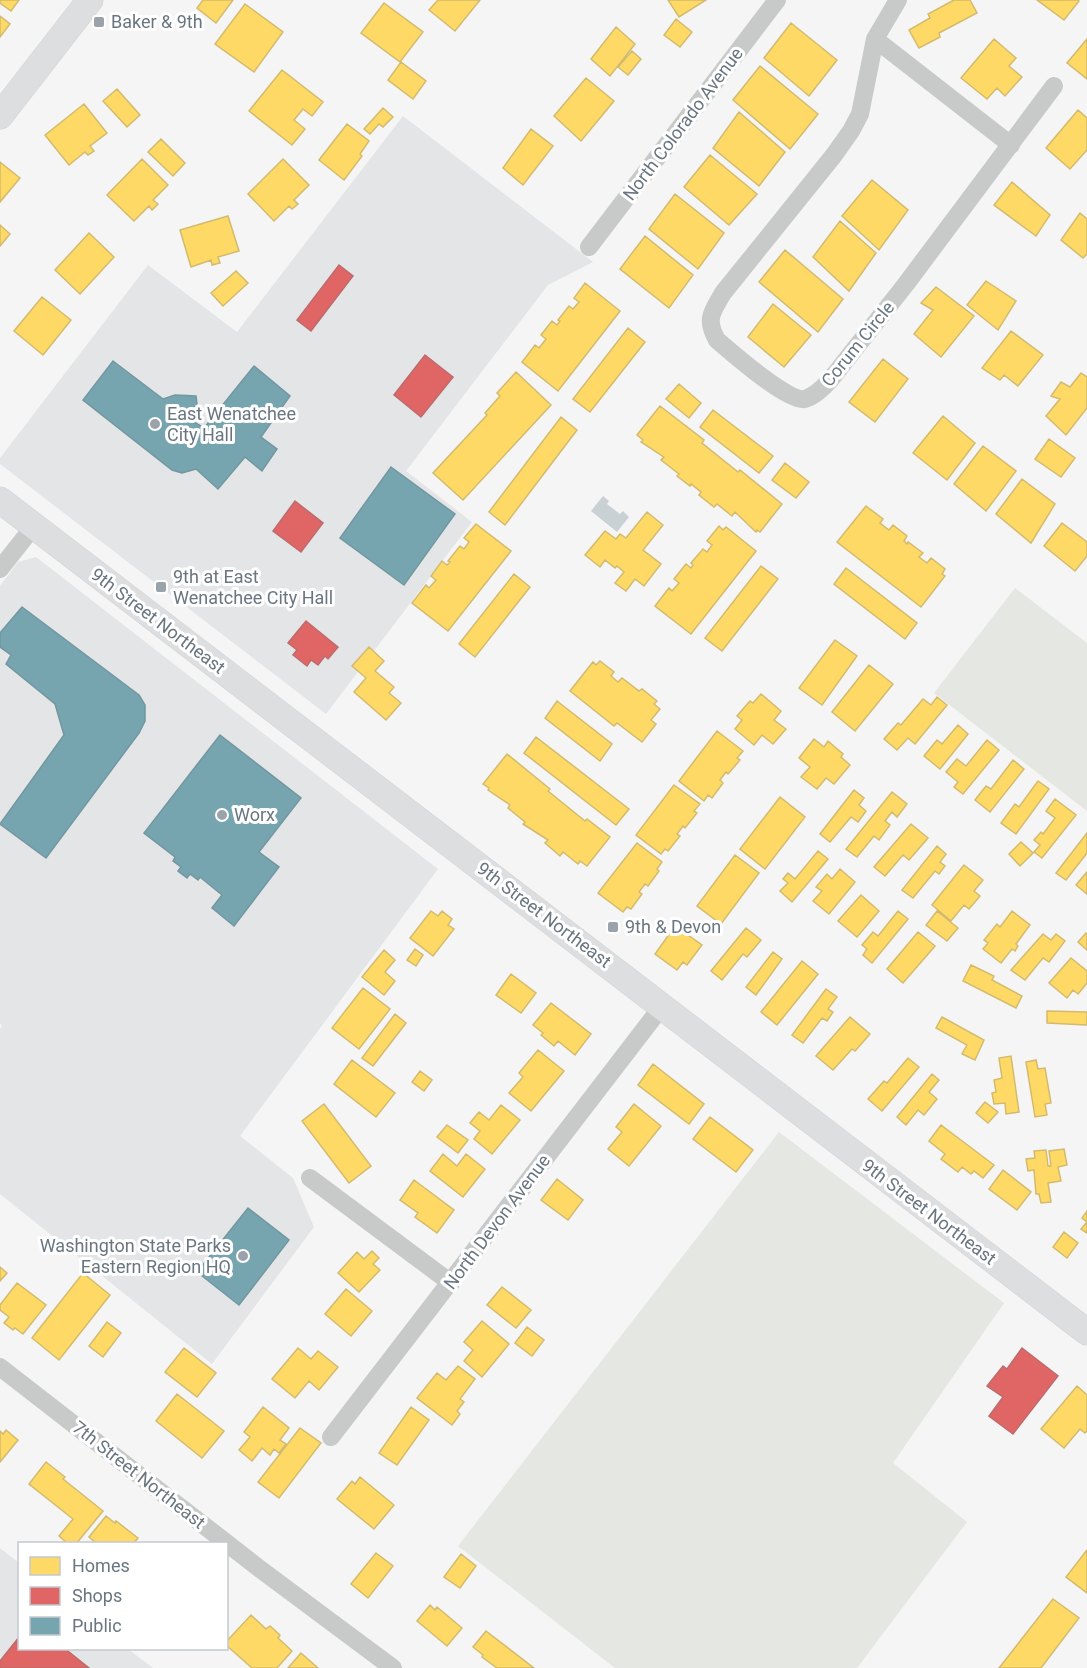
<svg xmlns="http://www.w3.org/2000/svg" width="1087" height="1668" font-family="Roboto,sans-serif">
<rect width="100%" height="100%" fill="#f5f5f5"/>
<path fill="#e4e5e6" d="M403 116 593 262 548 285 406 471 472 522 326 714 0 464V458L148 265 237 332Z
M36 557 438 869 240 1136 293 1178 314 1227 212 1364 0 1194V1029L2 1026 0 1023V586L18 562Z
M0 1548 19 1563 20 1648 128 1649 153 1668H0Z"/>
<path fill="#e4e7e2" d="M1015 588 1087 643V811L934 693Z
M779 1132 1004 1303 893 1463 967 1522 857 1668H615L458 1546Z"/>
<path fill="#cad1d4" d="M603 496 609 501 607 504 620 514 623 511 629 517 617 532 591 511Z"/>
<path fill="#ffd966" stroke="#d2bb6e" stroke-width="1.5" d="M0 0H19L11 11 0 3Z
M203 0H233L216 23 197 8Z
M438 0H480L455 31 429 10Z
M668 0H706L679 17Z
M954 0H970L977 13 939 33 940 37 919 48 909 30 930 18 928 14Z
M1037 0H1078L1079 1 1064 20Z
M384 3 423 32 400 62 361 33Z
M245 4 283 32 254 72 215 44Z
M0 16 10 24 0 37Z
M676 19 692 32 680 47 664 35Z
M791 23 837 60 809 96 764 58Z
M616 27 635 44 610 76 591 59Z
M994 39 1016 58 1009 66 1022 77 1005 96 997 88 987 99 961 78Z
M1087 39V79L1067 63Z
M632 51 641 59 628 75 618 67Z
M401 62 426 81 413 99 388 80Z
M760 66 818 114 790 149 733 100Z
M282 70 323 102 312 116 303 109 294 120 305 129 292 145 249 111Z
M586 78 614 101 581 141 554 116Z
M117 89 140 115 127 127 103 101Z
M84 104 107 133 90 146 94 151 88 155 85 152 69 165 45 135Z
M383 108 393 117 383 127 379 124 370 134 364 129Z
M1078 110 1087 118V150L1070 169 1046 148Z
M739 112 785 152 759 186 713 148Z
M347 124 369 141 360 154 362 156 344 180 319 160Z
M531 129 553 146 523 185 503 168Z
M161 139 185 163 173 176 148 152Z
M710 155 757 194 729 225 684 187Z
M142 159 168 185 153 200 158 204 152 210 149 206 134 221 107 195Z
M283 159 309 185 294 200 298 204 292 209 289 206 274 221 248 194Z
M0 162 20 178 0 202Z
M872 180 908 210 879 250 842 216Z
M1012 182 1050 215 1036 236 994 205Z
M675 194 724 233 698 269 649 229Z
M1080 213 1087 219V254L1083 258 1061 240Z
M228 216 239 251 218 257 220 263 212 265 211 260 191 267 180 230Z
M840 221 876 253 849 291 813 257Z
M0 225 10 234 0 246Z
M89 233 114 257 80 294 55 270Z
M645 236 693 275 669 308 620 269Z
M785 250 843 299 818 332 759 282Z
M236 271 248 283 223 306 211 293Z
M986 281 1016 301 998 330 967 305Z
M585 283 620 311 558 391 522 362 535 345 539 348 546 339 541 335 552 321 557 325 560 321 558 320 569 306 573 309 579 302 574 298Z
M936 287 974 316 941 357 914 334 933 310 921 303Z
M42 297 71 320 43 355 14 331Z
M773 304 811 335 784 367 748 337Z
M628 328 645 342 590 412 573 399Z
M1011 331 1043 355 1018 386 1004 375 1000 380 982 368Z
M883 359 908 379 875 422 849 402Z
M516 372 551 405 463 500 433 473 487 415 485 413 500 396 497 393Z
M1081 373 1087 377V408L1066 435 1046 416 1060 399 1051 396 1061 382 1070 387Z
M679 384 701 403 689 418 666 399Z
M660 406 704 440 702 443 738 472 740 470 782 504 760 532 757 530 756 532 735 512 732 516 717 504 714 507 699 495 701 492 691 484 690 486 677 476 679 474 661 460 664 457 641 442 643 440 637 435Z
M713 410 773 456 759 473 700 427Z
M943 416 975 443 947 480 913 453Z
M561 417 577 430 505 525 489 512Z
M1049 439 1075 458 1061 477 1035 459Z
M983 446 1016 471 986 511 954 484Z
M785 463 809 482 796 498 772 480Z
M1022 479 1055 504 1031 543 996 514Z
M866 506 883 519 880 523 889 530 893 525 907 536 904 541 907 544 908 542 923 553 919 557 927 563 931 558 945 569 942 574 945 576 921 607 837 542Z
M647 512 663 525 643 550 661 564 644 586 635 579 626 591 615 583 624 572 617 566 615 568 605 560 600 567 585 555 605 531 616 539 620 534 626 538Z
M1062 523 1087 542V556L1075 571 1044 546Z
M476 524 511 551 448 631 412 603 426 585 429 588 436 580 431 576 442 561 447 565 450 562 448 561 460 546 464 549 469 542 464 538Z
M719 526 723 530 726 527 756 551 691 634 655 606 669 588 672 591 679 583 674 579 686 564 691 568 693 565 691 563 703 549 707 552 712 545 707 541Z
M761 566 778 579 722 651 705 638Z
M846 568 917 623 905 639 834 584Z
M514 574 530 587 475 657 459 644Z
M835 640 857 656 822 705 799 688Z
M369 647 384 661 375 671 394 687 389 693 401 703 386 720 354 692 366 678 352 666Z
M600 661 614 672 611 676 618 682 622 678 639 691 642 689 657 701 654 704 660 709 651 720 656 724 642 742 617 723 614 726 570 691 593 662 596 665Z
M869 665 893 684 855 731 832 712Z
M761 694 781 711 774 720 786 729 773 744 762 735 754 745 735 729 742 720 737 716 750 701 753 703Z
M937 697 947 705 915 744 908 738 897 750 884 739 898 723 901 725 923 699 931 705Z
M557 701 612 744 600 761 545 718Z
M958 725 968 734 940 769 924 756 937 740 942 744Z
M717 731 743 751 737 758 740 760 728 774 726 772 720 780 723 783 712 798 708 795 704 801 679 781Z
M536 737 629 809 616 825 524 753Z
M814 739 824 747 828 741 843 754 841 757 850 765 834 784 826 778 817 789 801 777 810 767 799 758Z
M987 740 999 750 963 794 954 787 958 782 946 772 957 759 966 766Z
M507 754 550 789 548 791 585 821 587 819 610 837 587 866 580 861 578 864 563 852 560 856 545 843 548 840 523 824 525 822 508 808 510 805 488 790 489 788 483 784Z
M1013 760 1024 769 990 812 975 800 986 786 991 789Z
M1038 781 1049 789 1016 834 1001 823 1015 804 1019 807Z
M674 785 700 804 694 811 697 813 685 828 683 826 677 834 680 836 668 851 665 849 661 854 636 835Z
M854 790 864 798 859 805 866 811 858 822 851 817 830 842 820 834Z
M892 792 907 804 897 817 892 812 885 821 890 825 879 840 874 836 857 857 846 849Z
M780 797 805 817 765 869 740 849Z
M1055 799 1076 815 1042 858 1034 852 1040 845 1034 840 1041 832 1043 834 1055 818 1046 811Z
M911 824 928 838 909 860 903 855 885 876 874 867Z
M1087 833V853L1066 880 1056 873Z
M1021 842 1033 853 1020 866 1009 854Z
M637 843 662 862 657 869 659 871 648 886 645 884 639 892 642 894 631 909 627 907 623 912 598 893Z
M937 846 946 854 940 862 945 866 939 874 935 871 913 898 902 890Z
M818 851 828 859 792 902 780 891 788 883 783 879 788 873 795 879Z
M735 855 759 873 721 924 697 906Z
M964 865 983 880 974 891 980 896 969 909 964 905 951 921 932 905Z
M840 869 855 882 829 914 813 901 822 891 816 887 827 874 832 879Z
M1087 872V894L1076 885Z
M861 895 879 911 857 937 838 921Z
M431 911 438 916 442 911 452 919 448 925 454 929 433 956 410 938Z
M898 911 908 919 872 963 863 955 867 949 862 945 873 932 878 936Z
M937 911 958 928 947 941 926 925Z
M1012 911 1030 925 1016 944 1018 946 1015 951 1012 949 1001 963 983 949 988 943 984 940 997 924 1000 927Z
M675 926 702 945 687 965 683 962 677 970 655 954Z
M746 928 761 940 747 957 743 954 722 980 711 971Z
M918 932 935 946 903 983 887 969Z
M1086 933 1087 934V950L1078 942Z
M1043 934 1051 940 1056 934 1065 941 1049 962 1043 958 1025 980 1011 970Z
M415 949 423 955 416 966 407 960Z
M384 950 395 960 385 972 395 981 384 995 362 977Z
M773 952 782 959 756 995 746 987Z
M1071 958 1087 971V983L1078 994 1073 990 1067 998 1049 983Z
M802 961 818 974 777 1025 761 1012Z
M971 965 994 976 992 980 1022 996 1016 1008 963 981Z
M511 974 536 993 521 1013 496 995Z
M363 988 390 1009 359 1049 332 1028Z
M826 989 837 997 828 1009 833 1012 827 1021 822 1018 803 1043 792 1035Z
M551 1003 591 1034 575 1055 558 1041 554 1046 541 1035 543 1033 533 1025Z
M1047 1011 1087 1012V1025L1047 1023Z
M395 1014 406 1023 373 1066 362 1058Z
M850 1017 870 1034 855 1051 852 1049 833 1070 816 1056Z
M942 1017 984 1040 975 1060 962 1054 967 1045 936 1028Z
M538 1050 564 1071 531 1111 509 1093 523 1077 519 1073Z
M1011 1056 1019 1112 1006 1114 1005 1103 994 1104 992 1093 996 1092 994 1080 1002 1078 999 1058Z
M908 1058 919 1067 882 1111 868 1099 884 1081 887 1083Z
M352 1060 395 1093 376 1117 334 1084Z
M1036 1060 1038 1069 1045 1068 1051 1103 1045 1104 1047 1115 1035 1117 1026 1062Z
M653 1064 704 1104 689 1124 638 1085Z
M420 1071 432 1080 424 1091 412 1082Z
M932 1074 939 1080 929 1092 937 1099 924 1115 918 1110 906 1125 897 1117Z
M985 1102 998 1112 988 1123 976 1113Z
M324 1104 371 1166 349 1183 302 1121Z
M634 1104 661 1126 629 1166 608 1149 622 1132 616 1127Z
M501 1105 520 1120 492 1154 474 1139 480 1131 470 1123 479 1112 489 1120Z
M710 1117 753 1150 736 1172 693 1139Z
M447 1125 468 1140 458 1153 437 1137Z
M941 1125 994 1165 983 1178 974 1171 971 1174 962 1167 958 1172 941 1159 945 1154 929 1141Z
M1064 1149 1067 1165 1058 1167 1061 1181 1048 1183 1051 1202 1041 1203 1039 1194H1036L1034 1170 1028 1171 1026 1159 1035 1158 1034 1151 1046 1150 1048 1166H1051L1049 1151Z
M443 1154 457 1166 466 1154 485 1169 463 1197 430 1171Z
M1003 1170 1031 1192 1017 1210 989 1189Z
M557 1179 583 1200 568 1220 541 1200Z
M414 1180 454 1210 437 1233 415 1217 418 1213 400 1200Z
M1087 1211V1233L1081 1229 1087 1222 1082 1218Z
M1064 1232 1078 1243 1067 1258 1053 1247Z
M372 1251 379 1258 373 1264 380 1270 359 1292 338 1273 357 1252 364 1259Z
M0 1267 7 1273 0 1281Z
M83 1273 110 1295 59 1360 32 1338Z
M17 1283 46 1305 23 1334 15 1328 13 1330 4 1323 9 1317 0 1310V1305Z
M502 1287 531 1310 516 1328 487 1305Z
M346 1289 372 1311 351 1336 325 1314Z
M482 1321 509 1344 482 1377 464 1361 473 1350 464 1342Z
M107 1322 121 1333 103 1357 89 1346Z
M527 1327 544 1340 532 1356 515 1343Z
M184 1348 216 1373 197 1397 165 1372Z
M298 1348 311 1359 318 1351 338 1367 319 1390 309 1381 295 1398 272 1379Z
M458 1366 475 1379 460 1399 464 1402 457 1411 460 1414 452 1425 417 1398 437 1373 446 1380Z
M1077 1386 1087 1395V1431L1085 1433 1080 1429 1064 1448 1041 1429Z
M177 1394 224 1431 202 1458 156 1421Z
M263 1407 289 1428 280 1440 286 1444 279 1453 274 1449 270 1455 262 1448 252 1461 239 1450 250 1437 244 1432Z
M411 1407 429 1420 397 1465 379 1453Z
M300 1428 321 1443 279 1498 258 1482Z
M6 1430 18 1440 0 1462V1431L3 1434Z
M46 1462 65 1477 63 1479 103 1511 76 1544H68L59 1536 73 1519 29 1484Z
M360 1477 394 1505 374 1529 337 1499 352 1481 355 1484Z
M106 1516 115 1523 116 1521 138 1538 133 1544H97L89 1537Z
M1087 1550V1593L1066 1577Z
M376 1553 393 1566 368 1598 351 1584Z
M461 1554 476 1566 460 1588 444 1577Z
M1053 1599 1079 1618 1041 1668H999Z
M430 1605 435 1610 437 1607 462 1628 447 1646 417 1621Z
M251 1615 266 1629 270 1626 280 1635 278 1638 292 1651 277 1668H252L226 1645V1642Z
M486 1631 534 1668H497L482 1657 483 1655 473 1647Z
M301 1653 318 1668H288Z"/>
<path fill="#e06666" stroke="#bc6b6e" stroke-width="1.5" d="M339 265 353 276 311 331 297 320Z
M425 355 453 377 421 417 394 395Z
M295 501 323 523 301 552 273 531Z
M306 621 338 647 328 659 325 656 318 665 311 660 307 666 293 655 297 650 288 643Z
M1022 1348 1058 1376 1013 1434 989 1416 1003 1397 987 1386 1003 1366 1007 1369Z
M20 1636V1648H64L89 1668H0V1661Z"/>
<path fill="#76a5af" stroke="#7297a1" stroke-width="1.5" d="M113 361 163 399 175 395 196 396 197 404 189 419 204 428 254 366 290 396 261 437 277 449 262 471 245 457 218 489 196 469 182 473 172 470 83 400Z
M391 467 455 514 404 585 340 538Z
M22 607 139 695 145 705V721L139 733 46 858 0 824 64 735 55 704 6 664 11 655 0 647V633Z
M220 735 301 798 259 852 279 867 234 926 212 908 222 895 200 877 198 880 190 874 187 878 178 871 181 867 173 861 175 857 144 833Z
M248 1208 289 1240 239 1305 197 1272Z"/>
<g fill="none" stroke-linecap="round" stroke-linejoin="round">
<defs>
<path id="secondary" d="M0 116 90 0
M0 500 1087 1332"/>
</defs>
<use href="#secondary" stroke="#d2d3d3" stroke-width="27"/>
<path stroke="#c8caca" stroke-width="18" d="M898 0 875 39 860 114 851 131 834 155 723 293C712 312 705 319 717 340 731 352 789 403 805 399 815 396 824 387 831 379L906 284 1054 86
M875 39 1011 145
M589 247 777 0
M0 569 34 526
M310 1178 451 1283
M0 1367 260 1569 393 1668
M331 1437 663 1005"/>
<use href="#secondary" stroke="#dddedf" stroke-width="26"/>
</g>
<g fill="#9aa2aa" stroke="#fff" stroke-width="2">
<rect x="93" y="16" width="12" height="12" rx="3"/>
<circle cx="155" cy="424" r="6"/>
<rect x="155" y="581" width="12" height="12" rx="3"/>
<circle cx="222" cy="815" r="6"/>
<rect x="607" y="921" width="12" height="12" rx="3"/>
<circle cx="243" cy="1256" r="6"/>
</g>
<g text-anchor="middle" stroke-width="6" stroke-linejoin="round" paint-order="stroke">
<g font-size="18" fill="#697681" stroke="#fff" text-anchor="start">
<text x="111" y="28">Baker &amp; 9th</text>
<text x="167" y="420">East Wenatchee<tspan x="167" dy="21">City Hall</tspan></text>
<text x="173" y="583">9th at East<tspan x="173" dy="21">Wenatchee City Hall</tspan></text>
<text x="234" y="821">Worx</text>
<text x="625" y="933">9th &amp; Devon</text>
<text x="231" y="1252" text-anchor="end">Washington State Parks<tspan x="231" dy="21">Eastern Region HQ</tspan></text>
</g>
<g font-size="18" fill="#697681" stroke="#fff">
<text transform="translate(683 124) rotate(-53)" y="6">North Colorado Avenue</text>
<text transform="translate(858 344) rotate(-51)" y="6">Corum Circle</text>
<text transform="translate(158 621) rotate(37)" y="6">9th Street Northeast</text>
<text transform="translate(544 915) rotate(37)" y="6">9th Street Northeast</text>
<text transform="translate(929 1212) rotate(37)" y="6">9th Street Northeast</text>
<text transform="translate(497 1222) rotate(-53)" y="6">North Devon Avenue</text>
<text transform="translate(139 1475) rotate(38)" y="6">7th Street Northeast</text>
</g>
</g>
<rect x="18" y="1542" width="210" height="108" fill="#ffffff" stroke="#c3c8cd" stroke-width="1.5"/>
<rect x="30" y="1557" width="30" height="18" fill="#ffd966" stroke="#c3c8cd" stroke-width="1.5"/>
<text x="72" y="1572" font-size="18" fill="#697681">Homes</text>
<rect x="30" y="1587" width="30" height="18" fill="#e06666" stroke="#c3c8cd" stroke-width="1.5"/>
<text x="72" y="1602" font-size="18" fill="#697681">Shops</text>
<rect x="30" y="1617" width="30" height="18" fill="#76a5af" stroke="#c3c8cd" stroke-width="1.5"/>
<text x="72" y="1632" font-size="18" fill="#697681">Public</text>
</svg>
